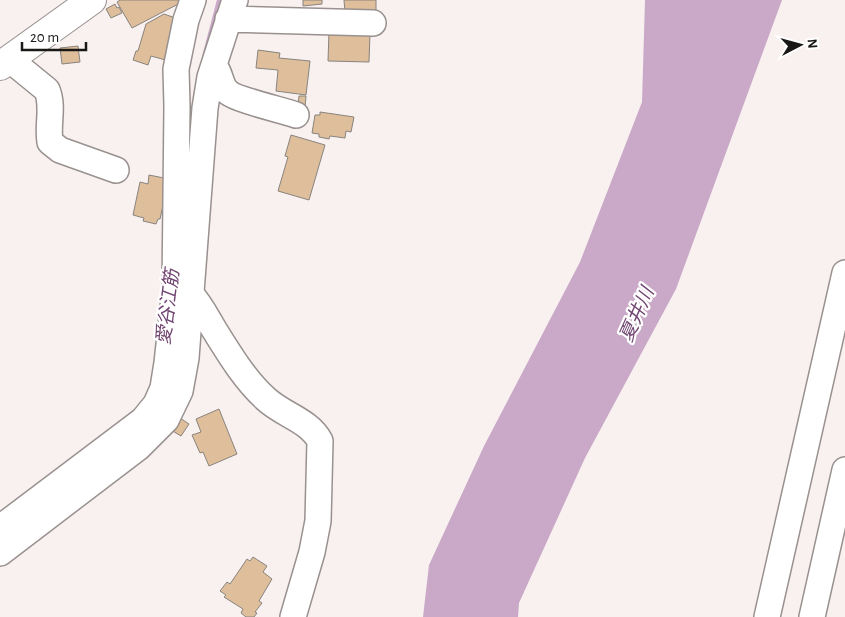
<svg xmlns="http://www.w3.org/2000/svg" width="845" height="617" font-family="'Alegreya Sans','Noto Sans JP',sans-serif">
<rect width="100%" height="100%" fill="#f9f1ef"/>
<path fill="#c9a8c8" d="M645 0H782L676 289 585 458 519 603 518 617H423L429 565 484 446 580 262 642 102Z"/>
<g fill="none" stroke-linecap="round" stroke-linejoin="round">
<path stroke="#c9a8c8" stroke-width="6" d="M205 57 220 0"/>
</g>
<path fill="#debe9b" stroke="#88847f" d="M120 0H184V1L132 28 117 2Z
M303 0H322V4L303 6Z
M344 0H376V12H345Z
M115 4 117 8 119 7 122 13 111 18 106 9Z
M164 14 181 20 169 61 151 56 148 65 133 60 136 51H138L146 24Z
M329 32 370 33 369 62 328 61Z
M78 46 80 62 62 64 60 48Z
M258 50 280 53 279 58 310 61 306 95 276 91 278 70 256 68Z
M299 96H306L305 107 298 106Z
M320 112 354 117 351 132 346 131 345 138 330 136 329 139 319 137V134L312 133 315 115H320Z
M291 135 325 145 309 200 278 191 288 157 285 156Z
M149 175 169 179 160 219H158L156 224 143 221 144 218 133 215 140 182 148 184Z
M219 409 237 454 209 466 203 452 200 453 192 435 201 432 196 419Z
M180 418 189 424 181 436 171 430Z
M253 557 267 566 263 572 272 579 259 601 262 603 255 612 257 613 254 617H246L241 613 243 609 224 597 226 595 220 591 227 582 230 584 247 559 250 561Z"/>
<g fill="none" stroke-linecap="round" stroke-linejoin="round">
<defs>
<path id="minor" d="M228 19 373 23
M9 59 47 90C54 107 47 124 50 142L60 150 116 170
M214 66C222 74 219 86 229 93 238 100 282 110 296 115
M190 293C201 305 207 318 215 331 230 355 245 380 266 399 283 415 309 420 320 441L318 521 312 552 293 617
M0 528 143 420 156 404 163 388 167 363 175 289 177 106 176 69 186 20 193 0
M0 553 139 447 166 420 180 391 186 358 205 108 210 77 235 0
M767 617 845 273
M812 617 845 470"/>
<path id="secondary" d="M0 66 92 0"/>
</defs>
<use href="#minor" stroke="#98918f" stroke-width="28"/>
<use href="#secondary" stroke="#98918f" stroke-width="30"/>
<use href="#minor" stroke="#fff" stroke-width="25"/>
<use href="#secondary" stroke="#fff" stroke-width="28"/>
</g>
<g text-anchor="middle" stroke-width="4.5" stroke-linejoin="round" paint-order="stroke">
<g font-size="19" font-style="italic" fill="#714571" stroke="#fff">
<text transform="translate(167 307) rotate(-83)" y="7">愛谷江筋</text>
<text transform="translate(636 314) rotate(-66)" y="7">夏井川</text>
</g>
</g>
<g transform="translate(800 45) rotate(84)" stroke="#ffffff" stroke-width="4" paint-order="stroke">
<path d="M0-4L9 19L0 12L-9 19Z" fill="#1a1817"/>
<text y="-8" font-size="14" font-weight="bold" text-anchor="middle" fill="#1a1817">N</text>
</g>
<path d="M22 42v8h64v-8" fill="none" stroke="#1a1817" stroke-width="2.5"/>
<text x="30" y="42" font-size="15" fill="#1a1817" stroke="#ffffff" stroke-width="4" paint-order="stroke">20 m</text>
</svg>
